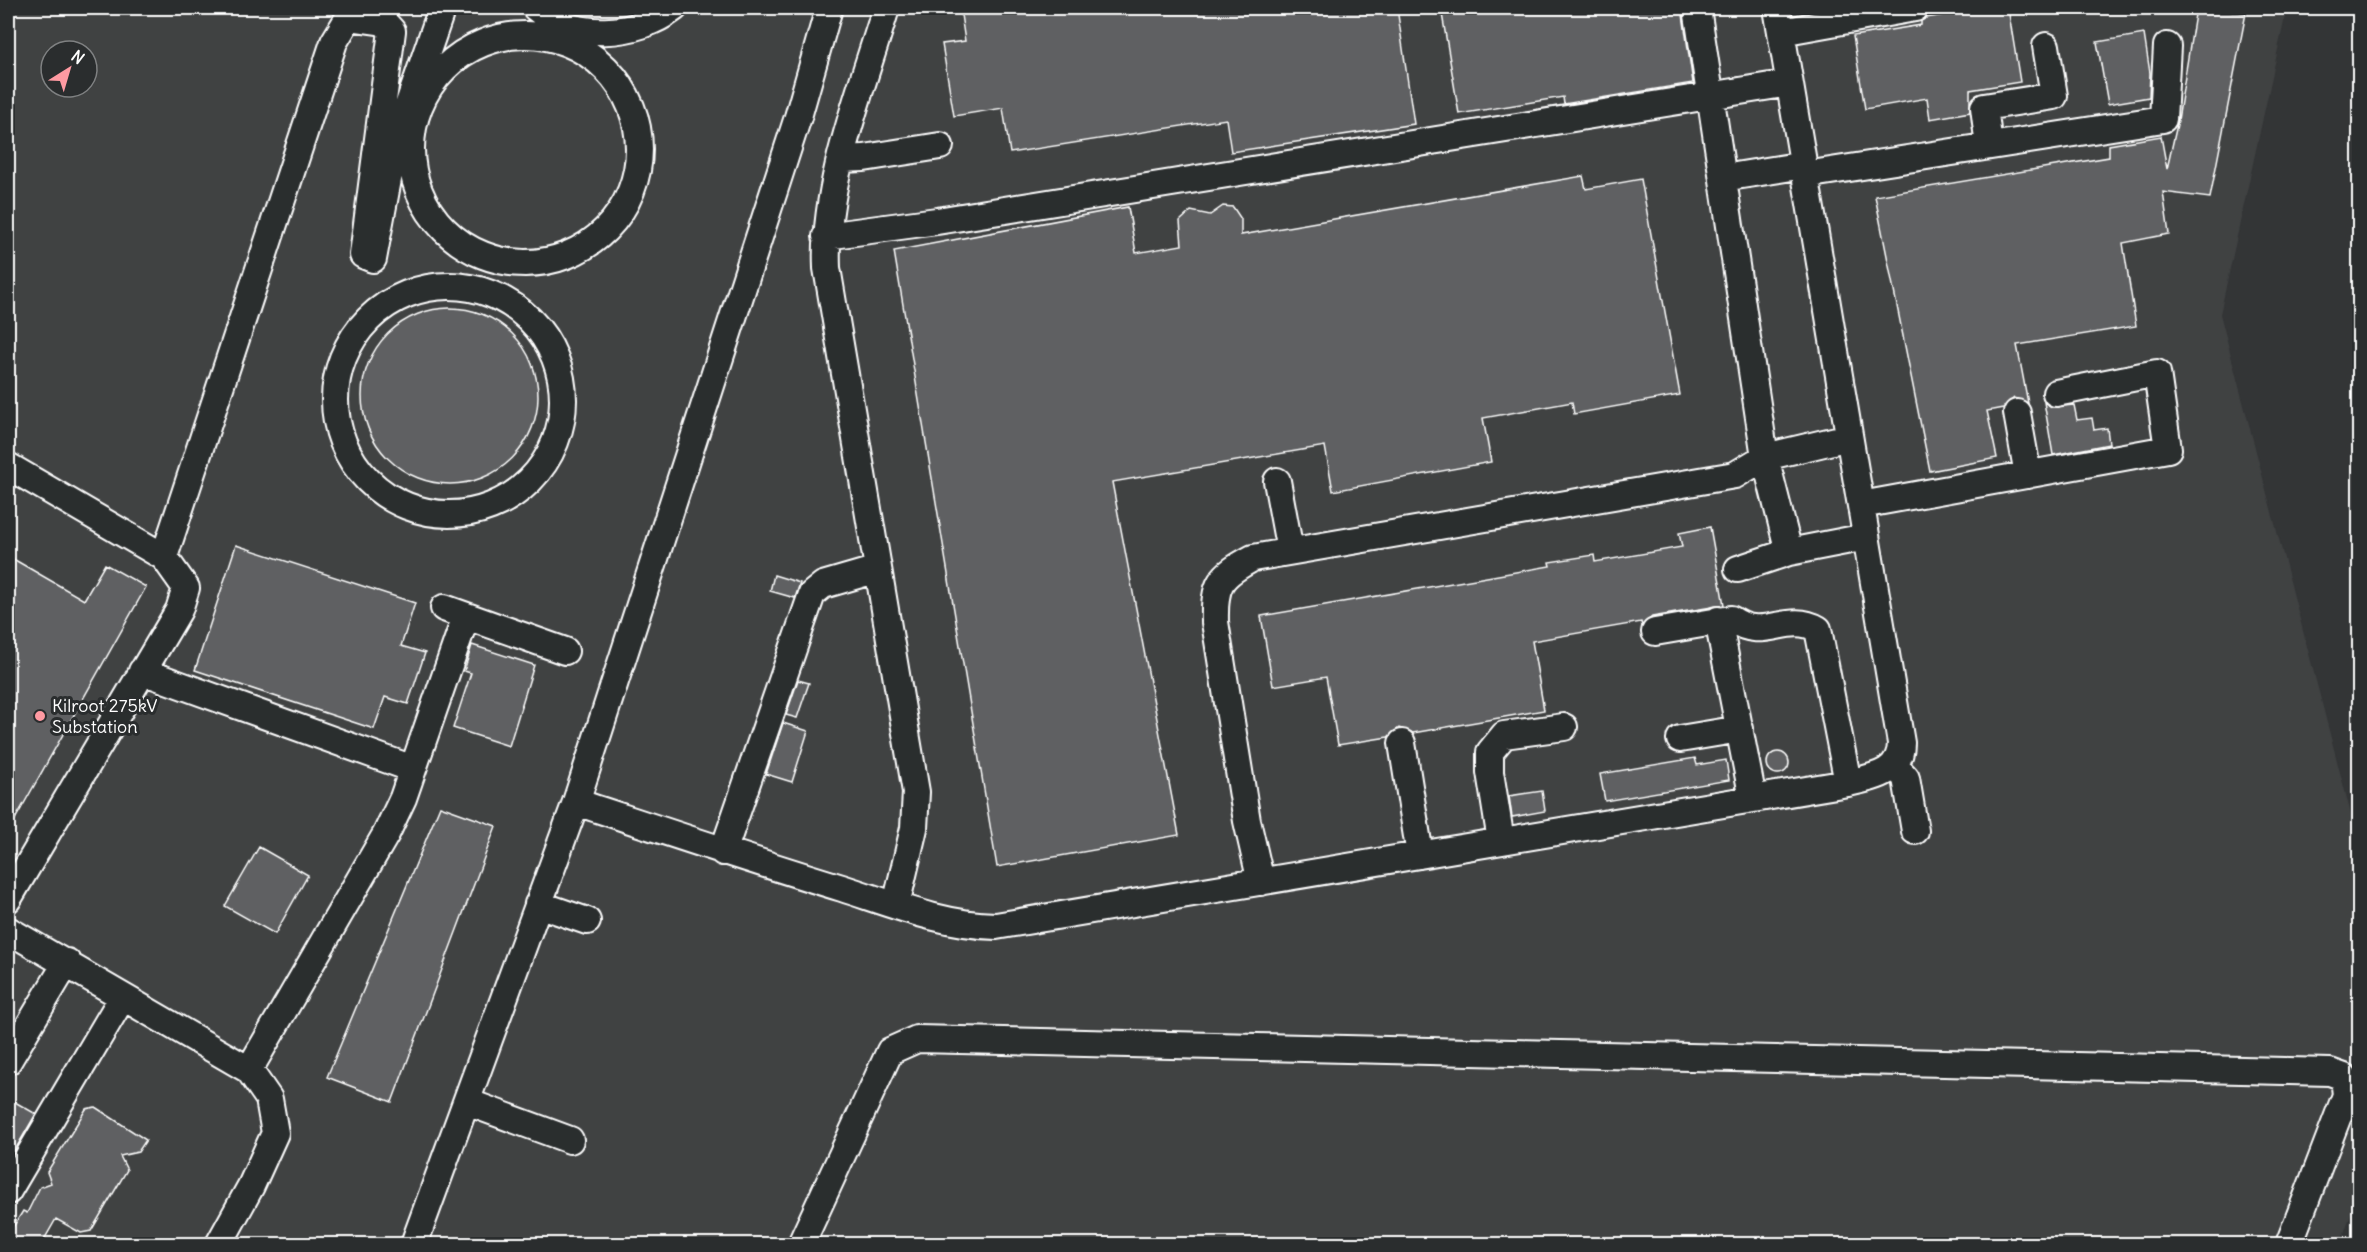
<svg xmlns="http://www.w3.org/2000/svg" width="2367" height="1252" font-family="Delius,sans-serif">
<rect width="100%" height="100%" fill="#333536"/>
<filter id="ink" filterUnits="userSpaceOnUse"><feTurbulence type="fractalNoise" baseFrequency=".0167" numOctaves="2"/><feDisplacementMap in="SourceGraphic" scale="12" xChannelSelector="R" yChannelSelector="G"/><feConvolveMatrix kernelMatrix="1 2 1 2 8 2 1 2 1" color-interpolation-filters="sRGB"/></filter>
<g filter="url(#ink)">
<path fill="#404243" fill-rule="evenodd" d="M8 8H2287L2220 314 2359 845 2360 1189 2340 1244H8ZM51 51H87V87H51Z"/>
<path fill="#5f6162" stroke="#fff" stroke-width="1.5" d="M960 8H1397L1414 124 1231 152 1226 119 1010 153 1003 108 954 116 942 44 965 41Z
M1441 8H1682L1693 83 1564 104 1563 97 1459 114Z
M1962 8H2008L2020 82 1970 90V112L1930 119 1927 98 1865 109 1853 36 1921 25V21L1926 18 1962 12Z
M2196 8 2246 13 2210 198 2163 192 2169 234 2123 243 2136 326 2017 345 2028 403 2014 398 2003 408 1987 411 1997 458 1930 471 1875 196 2109 157V145L2161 136 2167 169 2178 120Z
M2144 34 2150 73 2149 97 2108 104 2097 42Z
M1583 176 1586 189 1641 179 1680 395 1574 414 1572 402 1483 418 1491 462 1333 491 1325 446 1112 482 1179 835 997 867 894 251 1128 207 1136 253 1182 245 1180 221 1191 211 1210 215 1223 206 1233 207 1241 219V235Z
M362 396a88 88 0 1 1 176 0a88 88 0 1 1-176 0Z
M2044 402 2052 407 2074 405 2077 420 2092 418 2094 430 2107 428 2109 444 2053 455Z
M1710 527 1724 605 1652 617 1642 626 1641 622 1532 641 1544 710 1413 733 1399 728 1388 737 1338 745 1326 677 1273 686 1261 616 1550 566 1549 562 1594 555 1595 562 1682 547 1679 533Z
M236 545 415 603 401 646 425 653 408 704 385 697 374 729 195 670Z
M8 556 84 600 105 564 146 587 8 832Z
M774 575 800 583 795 598 770 591Z
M472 645 534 665 509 746 453 728 471 673 464 671Z
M798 680 809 683 797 718 786 715Z
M783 723 808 731 792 782 766 774Z
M1767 763a11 11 0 1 1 22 0a11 11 0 1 1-22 0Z
M1695 758 1697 765 1726 760 1729 780 1605 801 1600 774Z
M1542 791 1545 811 1512 817 1509 796Z
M440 806 496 826 392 1102 327 1077Z
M259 847 308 875 275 934 225 906Z
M8 1098 36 1114 8 1162Z
M95 1107 146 1140 138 1152 120 1156 127 1170 91 1231 81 1233 56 1219 41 1245H8V1235L23 1211 27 1213 40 1187 51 1183 47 1172 86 1109Z"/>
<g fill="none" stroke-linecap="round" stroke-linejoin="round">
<defs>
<path id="minor" d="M536 8C574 41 636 37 674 8
M886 8C862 89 823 183 827 268L916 792 914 828 896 905
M1697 8 1765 457 1789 552
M1781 32 1915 8
M411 149a114 114 0 1 1 228 0a114 114 0 1 1-228 0Z
M1989 146 1984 107 2054 96 2046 46
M841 159 864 158 940 146
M1805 175 2163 119 2167 46
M1723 178 1804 165
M826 236 937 221 1789 83
M335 400a114 114 0 1 1 228 0a114 114 0 1 1-228 0Z
M2017 413 2028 475
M8 466 164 557 186 588 179 610 8 899
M1277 481 1290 551
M1861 505 2168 449 2157 373 2056 393
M164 557 334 42 349 17 384 22 392 31 363 255 373 259 394 147 442 8
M1738 569 1789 552 1866 537
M444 608 565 651
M1718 620 1753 799
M1655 632 1731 619C1765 643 1786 611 1818 629L1848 783
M142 671 413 769
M1680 739 1740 729
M1402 743 1420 855
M1894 765 1906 778 1915 831
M576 802C664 831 753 861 842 888 892 904 943 925 996 926L1848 783C1873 777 1901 774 1901 743L1777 8
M1501 841 1490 772V752L1504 735 1564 727
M723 852 812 594 823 585 878 569
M1261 882 1247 821 1215 622C1214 584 1219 576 1253 558L1735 475 1765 457 1849 437
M538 904 587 921
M8 930 249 1070 269 1099 275 1133 251 1186 219 1244
M8 1061 67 962
M249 1070 386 834 403 798 466 616
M467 1102 570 1140
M8 1191 122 998
M414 1244 576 802 798 117 829 8
M801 1244 890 1051 917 1039 2330 1072 2344 1077 2346 1095 2289 1244"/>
</defs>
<use href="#minor" stroke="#fff" stroke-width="30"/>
<use href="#minor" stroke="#2a2d2e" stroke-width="26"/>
</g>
</g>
<circle fill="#ff9aa2" stroke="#2a2d2e" stroke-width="2" cx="40" cy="716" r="6"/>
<g text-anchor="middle" stroke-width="6" stroke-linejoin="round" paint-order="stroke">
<g font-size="18" fill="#fff" stroke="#2a2d2e" text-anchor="start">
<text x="52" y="712">Kilroot 275kV<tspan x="52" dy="21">Substation</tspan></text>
</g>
</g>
<rect width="2367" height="1252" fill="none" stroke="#2a2d2e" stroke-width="30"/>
<rect x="15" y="15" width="2337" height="1222" fill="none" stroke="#fff" stroke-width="2" filter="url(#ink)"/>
<g transform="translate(69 69) rotate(37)"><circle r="28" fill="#2a2d2e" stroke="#7f8182" stroke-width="1.5"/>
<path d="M0-4.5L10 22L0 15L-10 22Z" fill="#ff9aa2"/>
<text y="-9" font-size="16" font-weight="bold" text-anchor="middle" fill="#ffffff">N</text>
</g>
</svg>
